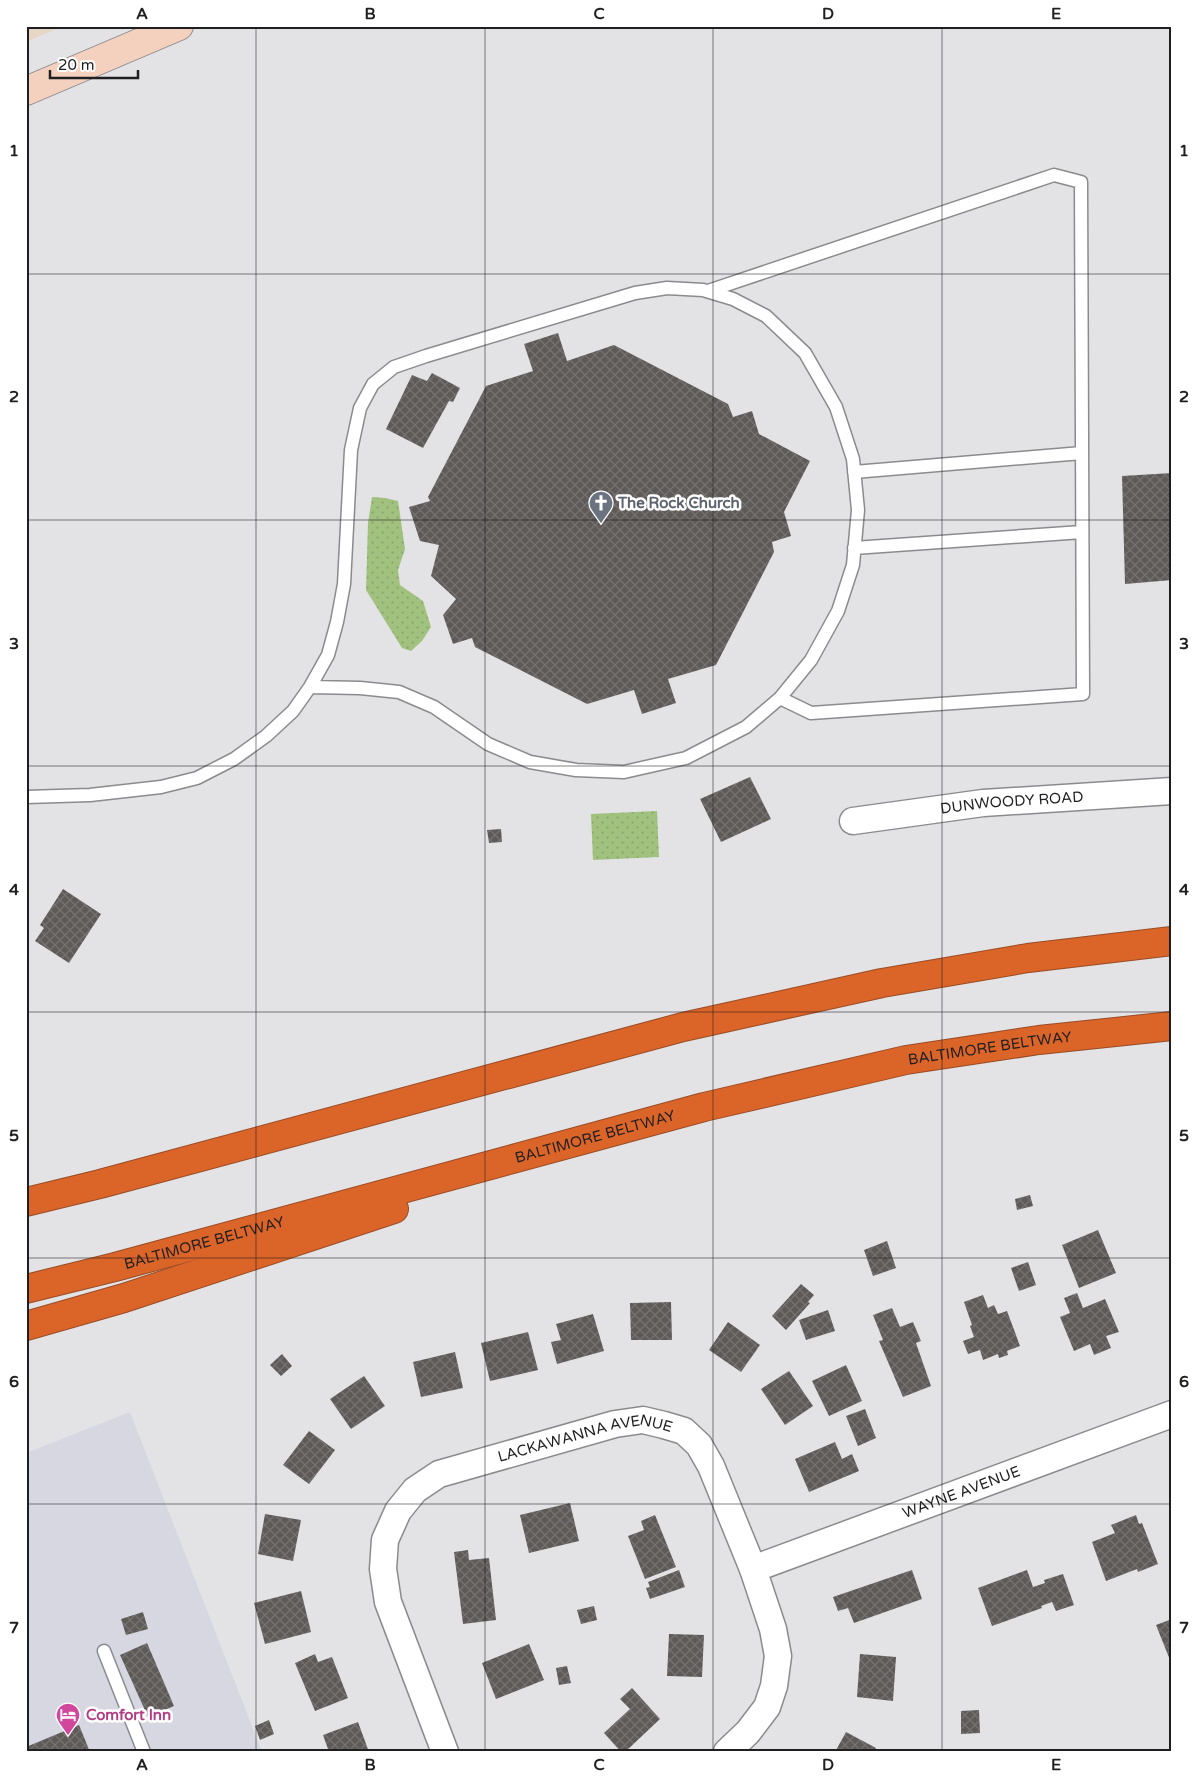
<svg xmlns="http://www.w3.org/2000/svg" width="1198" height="1778" font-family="'Varela Round',sans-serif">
<defs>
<pattern id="grass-dots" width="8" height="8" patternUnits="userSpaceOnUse" patternTransform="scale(1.25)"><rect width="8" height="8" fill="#a1c17e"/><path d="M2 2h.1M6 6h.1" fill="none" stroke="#8aa56d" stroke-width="1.8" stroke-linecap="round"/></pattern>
<pattern id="building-cross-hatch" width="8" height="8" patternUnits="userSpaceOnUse" patternTransform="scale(1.25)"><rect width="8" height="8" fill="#5d5a58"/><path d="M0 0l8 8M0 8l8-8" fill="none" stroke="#757271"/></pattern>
</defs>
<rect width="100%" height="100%" fill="#e3e3e6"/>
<path fill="#d7d7e1" d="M130 1412 262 1752H26V1453Z"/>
<path fill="#e7d6c5" d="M26 26H63L26 42Z"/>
<path fill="url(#grass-dots)" d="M372 497 385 498 398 501 405 549 398 570 400 585 423 601 431 627 422 641 411 651 402 648 366 590 368 523Z
M657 811 659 857 593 860 591 814Z"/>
<path fill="url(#building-cross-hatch)" d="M558 333 567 361 614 345 728 404 733 417 752 411 759 434 810 461 784 512 791 536 772 542 774 552 716 665 668 679 676 703 642 714 634 690 587 704 475 647 472 638 453 644 443 615 456 599 431 576 439 545 420 541 409 507 430 501 428 497 486 386 533 371 524 344Z
M432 373 460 388 453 402 449 401 423 448 386 429 412 375 427 381Z
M1172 473V580L1125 584 1122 476Z
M750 777 771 819 721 842 700 799Z
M501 829 502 842 489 843 487 830Z
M63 889 101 914 69 963 35 941 44 928 40 925Z
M1030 1195 1033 1206 1017 1210 1015 1199Z
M1098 1230 1116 1273 1079 1288 1062 1245Z
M887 1241 896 1268 873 1276 864 1250Z
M1028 1262 1036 1285 1019 1291 1011 1268Z
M801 1284 814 1295 808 1302 810 1303 786 1330 772 1316Z
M1077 1293 1083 1308 1105 1299 1119 1332 1106 1336 1111 1348 1094 1355 1090 1344 1074 1351 1060 1317 1070 1313 1064 1298Z
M983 1295 988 1308 994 1305 998 1314 1007 1311 1020 1346 1007 1351 1008 1355 999 1358 998 1354 983 1360 980 1350 968 1354 963 1341 974 1337 970 1326 972 1325 964 1302Z
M671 1302 672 1340H631L630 1303Z
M892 1308 900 1327 913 1322 921 1341 916 1343 931 1386 903 1397 879 1341 883 1340 873 1315Z
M828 1310 835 1331 806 1340 799 1320Z
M593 1314 604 1351 557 1364 551 1342 561 1340 556 1324Z
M728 1322 760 1345 741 1372 709 1350Z
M528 1332 538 1370 490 1381 481 1343Z
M455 1352 463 1388 421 1397 413 1362Z
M282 1354 292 1366 281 1376 270 1365Z
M846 1365 862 1401 829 1416 812 1381Z
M789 1371 813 1406 785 1425 761 1389Z
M364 1376 385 1406 351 1429 330 1399Z
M865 1409 876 1438 858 1446 846 1416Z
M309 1431 335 1450 309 1484 283 1465Z
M835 1442 842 1459 852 1454 859 1471 809 1492 795 1459Z
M570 1503 579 1541 529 1553 520 1515Z
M265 1514 301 1520 293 1561 258 1554Z
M655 1515 676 1567 645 1579 628 1536 644 1530 641 1521Z
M1136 1515 1139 1524 1142 1523 1158 1564 1138 1572 1137 1569 1106 1581 1092 1542 1115 1533 1111 1525Z
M468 1550 469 1560 489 1558 496 1620 463 1624 454 1552Z
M679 1570 685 1587 650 1599 646 1588 650 1587 648 1582Z
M912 1570 922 1599 854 1623 848 1608 838 1611 833 1597Z
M1027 1570 1033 1587 1045 1583 1044 1580 1063 1574 1074 1605 1056 1611 1052 1602 1041 1606 1042 1608 992 1626 978 1588Z
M301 1591 311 1632 265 1644 254 1603Z
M594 1606 597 1620 581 1624 577 1610Z
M143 1612 148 1629 126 1635 121 1619Z
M1172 1619V1665L1156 1625Z
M669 1634 704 1635 702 1677 667 1676Z
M147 1643 174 1706 148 1717 120 1655Z
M529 1644 544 1680 496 1699 482 1663Z
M315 1654 318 1662 332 1657 348 1698 315 1711 295 1663Z
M860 1654 896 1657 893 1701 857 1697Z
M567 1666 571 1683 559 1685 556 1668Z
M632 1688 660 1719 625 1752H621L604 1733 630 1709 620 1699Z
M979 1710 980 1733 961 1734V1711Z
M269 1720 274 1734 260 1740 255 1726Z
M358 1722 369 1752H329L323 1735Z
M79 1725 90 1752H26V1747Z
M846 1732 876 1748 874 1752H835Z"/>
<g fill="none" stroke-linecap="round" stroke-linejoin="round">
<defs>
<path id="service" d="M708 291 1054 175 1081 182 1083 694 811 713 780 698
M854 472 1082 453
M854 548 1082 532
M26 797 90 795 161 787 197 778 234 759 266 736 293 711 310 687 328 655 337 622 344 584 351 450 360 408 373 384 394 367 426 356 635 293 667 288 703 290 733 299 766 316 805 353 836 407 853 459 858 510 853 565 838 611 811 660 780 698 746 727 686 758 624 772 576 770 530 762 488 744 434 707 399 692 360 688 310 687
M104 1651 144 1752"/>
<g id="minor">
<path id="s1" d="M853 821 983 803 1172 791"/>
<path id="s2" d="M753 1569 1172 1414"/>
<path id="s3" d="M445 1752 388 1602 383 1569 385 1540 398 1511 415 1490 439 1474 615 1424 643 1420 664 1425 684 1431 699 1445 711 1466 753 1569 773 1629 778 1656 774 1686 767 1707 748 1732 727 1752"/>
</g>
<path id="secondary" d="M26 91 179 26"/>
<g id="motorway">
<path d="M26 1202 100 1184 683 1027 882 983 1028 958 1172 941"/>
<path id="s4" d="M26 1289 115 1267 704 1107 906 1060 1039 1040 1172 1026"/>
<path d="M26 1326 124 1298 394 1209"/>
</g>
</defs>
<use href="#service" stroke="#8b8b8f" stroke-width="15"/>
<use href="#minor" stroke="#8b8b8f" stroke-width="29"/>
<use href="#secondary" stroke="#8b8b8f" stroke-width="30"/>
<use href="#motorway" stroke="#994c26" stroke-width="30"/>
<use href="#service" stroke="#fff" stroke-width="12"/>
<use href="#minor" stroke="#fff" stroke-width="26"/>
<use href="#secondary" stroke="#f4d0be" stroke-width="28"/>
<use href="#motorway" stroke="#db6428" stroke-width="28"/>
</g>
<path fill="none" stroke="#1f1f21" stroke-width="1" stroke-opacity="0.55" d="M256 26V1752M485 26V1752M713 26V1752M942 26V1752M26 274H1172M26 520H1172M26 766H1172M26 1012H1172M26 1258H1172M26 1504H1172"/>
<defs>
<symbol id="church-pin" viewBox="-11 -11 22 30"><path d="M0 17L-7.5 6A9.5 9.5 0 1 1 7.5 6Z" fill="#6b7280" stroke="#fff"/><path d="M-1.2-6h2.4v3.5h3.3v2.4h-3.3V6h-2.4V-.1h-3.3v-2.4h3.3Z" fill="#fff"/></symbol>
<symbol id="hotel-pin" viewBox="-11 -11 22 30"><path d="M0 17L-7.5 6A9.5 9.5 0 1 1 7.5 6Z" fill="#d1479c" stroke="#fff"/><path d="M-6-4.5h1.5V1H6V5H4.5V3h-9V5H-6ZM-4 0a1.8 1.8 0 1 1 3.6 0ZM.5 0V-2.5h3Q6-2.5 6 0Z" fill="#fff"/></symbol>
</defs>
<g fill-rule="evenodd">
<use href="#church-pin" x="587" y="489" width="28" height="38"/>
<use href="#hotel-pin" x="54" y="1701" width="28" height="38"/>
</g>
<g text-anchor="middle" stroke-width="5" stroke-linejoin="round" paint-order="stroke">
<g font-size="15" font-weight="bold" fill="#5b616d" stroke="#fff" text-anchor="start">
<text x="618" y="508">The Rock Church</text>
</g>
<g font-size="15" fill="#1f1f21" stroke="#fff">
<text dy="5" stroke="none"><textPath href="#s1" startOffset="160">DUNWOODY ROAD</textPath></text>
<text dy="5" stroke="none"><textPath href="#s4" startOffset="994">BALTIMORE BELTWAY</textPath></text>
<text dy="5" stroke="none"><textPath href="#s4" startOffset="589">BALTIMORE BELTWAY</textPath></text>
<text dy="5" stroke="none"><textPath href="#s4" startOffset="184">BALTIMORE BELTWAY</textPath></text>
<text dy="5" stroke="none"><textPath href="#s3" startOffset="462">LACKAWANNA AVENUE</textPath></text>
<text dy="5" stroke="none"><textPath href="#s2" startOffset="222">WAYNE AVENUE</textPath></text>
</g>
<g font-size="15" font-weight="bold" fill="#b23c85" stroke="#fff" text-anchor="start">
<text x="86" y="1720">Comfort Inn</text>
</g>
</g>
<rect width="1198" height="1778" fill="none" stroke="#ffffff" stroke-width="55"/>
<path d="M50 70v8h88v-8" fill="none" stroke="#1f1f21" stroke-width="2.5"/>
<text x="58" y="70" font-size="15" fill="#1f1f21" stroke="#ffffff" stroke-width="4" paint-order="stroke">20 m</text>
<rect x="28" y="28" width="1142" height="1722" fill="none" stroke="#1f1f21" stroke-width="2"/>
<g font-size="16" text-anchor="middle" font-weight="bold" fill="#1f1f21">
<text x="142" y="19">A</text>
<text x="370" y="19">B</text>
<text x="599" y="19">C</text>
<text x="828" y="19">D</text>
<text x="1056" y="19">E</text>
<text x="14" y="156">1</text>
<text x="1184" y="156">1</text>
<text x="14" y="402">2</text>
<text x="1184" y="402">2</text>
<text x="14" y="649">3</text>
<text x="1184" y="649">3</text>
<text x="14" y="895">4</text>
<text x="1184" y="895">4</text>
<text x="14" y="1141">5</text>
<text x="1184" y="1141">5</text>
<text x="14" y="1387">6</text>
<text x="1184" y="1387">6</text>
<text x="14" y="1633">7</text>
<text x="1184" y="1633">7</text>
<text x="142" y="1770">A</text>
<text x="370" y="1770">B</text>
<text x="599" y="1770">C</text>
<text x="828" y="1770">D</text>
<text x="1056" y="1770">E</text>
</g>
</svg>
